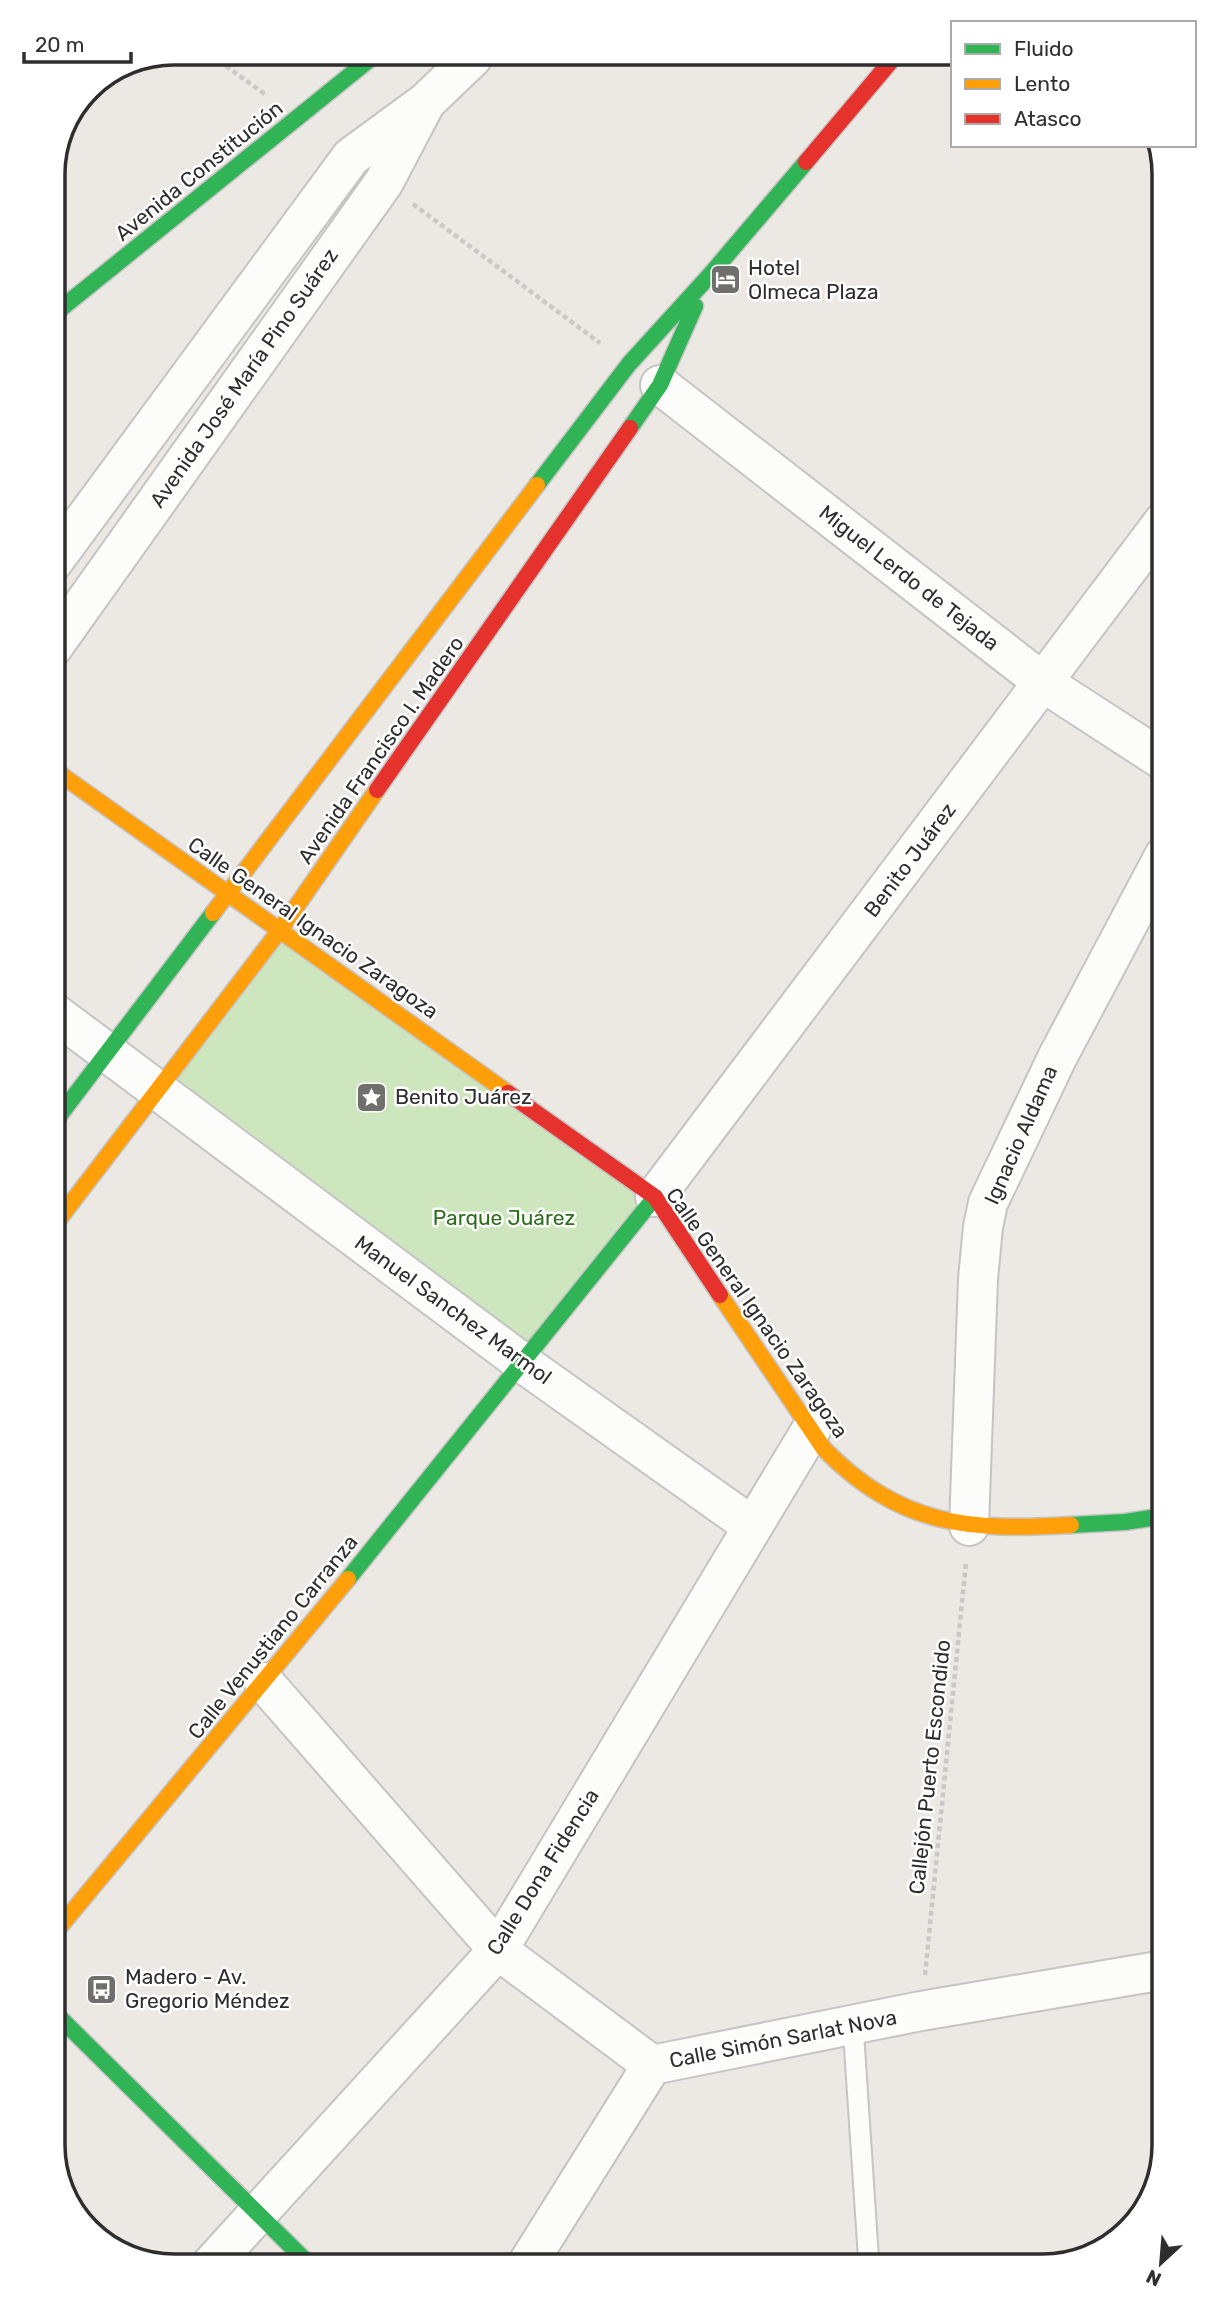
<svg xmlns="http://www.w3.org/2000/svg" width="1217" height="2319" font-family="Rubik,sans-serif">
<rect width="100%" height="100%" fill="#ece8e4"/>
<path fill="#cee6be" d="M280 930 655 1197 524 1364 156 1090Z"/>
<g fill="none" stroke-linecap="round" stroke-linejoin="round">
<defs>
<path id="lane" d="M853 2025 869 2266"/>
<path id="street" d="M660 385 1044 683 1164 761
M53 562 351 157 426 102 472 58
M53 647 384 182 426 102
M53 1012 524 1364 752 1526
M655 1197 1164 521
M969 1526 978 1279 983 1227 988 1203 1057 1058 1164 856
M264 1682 498 1950 652 2065 921 2011 1164 1970
M210 2266 498 1950 811 1430
M526 2266 652 2065"/>
<path id="fast" d="M53 315 370 59
M630 428 660 385 695 306
M537 485 629 364 710 275 806 162
M53 1124 213 913
M1071 1525 1125 1522 1164 1516
M348 1579 655 1197
M53 2011 311 2266"/>
<path id="slow" d="M53 769 508 1093
M213 913 537 485
M53 1227 280 930 377 790
M720 1295 824 1449C900 1526 968 1531 1071 1525
M53 1935 348 1579"/>
<path id="jam" d="M806 162 897 54
M377 790 630 428
M508 1093 655 1197 720 1295"/>
</defs>
<use href="#lane" stroke="#c5c4c5" stroke-width="23"/>
<use href="#street" stroke="#c5c4c5" stroke-width="42"/>
<use href="#fast" stroke="#c5c4c5" stroke-width="19"/>
<use href="#slow" stroke="#c5c4c5" stroke-width="19"/>
<use href="#jam" stroke="#c5c4c5" stroke-width="19"/>
<path stroke="#c9c9c8" stroke-width="4.5" stroke-dasharray="5 3.5" stroke-linecap="butt" d="M219 61 266 95
M413 204 600 343
M925 1975 966 1562"/>
<use href="#lane" stroke="#fcfcfb" stroke-width="19"/>
<use href="#street" stroke="#fcfcfb" stroke-width="38"/>
<use href="#fast" stroke="#30b455" stroke-width="16"/>
<use href="#slow" stroke="#ff9f0a" stroke-width="16"/>
<use href="#jam" stroke="#e5322d" stroke-width="16"/>
</g>
<defs>
<symbol id="hotel-square" viewBox="-11 -11 22 22"><rect x="-9" y="-9" width="18" height="18" rx="4" fill="#706f6e" stroke="#fff"/><path d="M-6-4.5h1.5V1H6V5H4.5V3h-9V5H-6ZM-4 0a1.8 1.8 0 1 1 3.6 0ZM.5 0V-2.5h3Q6-2.5 6 0Z" fill="#fff"/></symbol>
<symbol id="sight-square" viewBox="-11 -11 22 22"><rect x="-9" y="-9" width="18" height="18" rx="4" fill="#706f6e" stroke="#fff"/><path d="M0-6L1.8-2.2L6-1.7L2.9 1.2L3.7 5.4L0 3.3L-3.7 5.4L-2.9 1.2L-6-1.7L-1.8-2.2Z" fill="#fff"/></symbol>
<symbol id="bus-square" viewBox="-11 -11 22 22"><rect x="-9" y="-9" width="18" height="18" rx="4" fill="#706f6e" stroke="#fff"/><path d="M-5-6H5V4H4V6H2V4H-2V6H-4V4H-5ZM-3.5-4V0h7V-4ZM-3.5 1.2v1.5H-2V1.2ZM2 1.2v1.5H3.5V1.2Z" fill="#fff"/></symbol>
</defs>
<g fill-rule="evenodd">
<use href="#hotel-square" x="708" y="262" width="35" height="35"/>
<use href="#sight-square" x="354" y="1080" width="35" height="35"/>
<use href="#bus-square" x="84" y="1972" width="35" height="35"/>
</g>
<g text-anchor="middle" stroke-width="5" stroke-linejoin="round" paint-order="stroke">
<g font-size="21" fill="#2e2e2e" stroke="#fff">
<text transform="translate(199 171) rotate(-39)" y="7">Avenida Constitución</text>
<text transform="translate(244 378) rotate(-55)" y="7">Avenida José María Pino Suárez</text>
<text transform="translate(909 578) rotate(38)" y="7">Miguel Lerdo de Tejada</text>
<text transform="translate(381 750) rotate(-55)" y="7">Avenida Francisco I. Madero</text>
<text transform="translate(910 860) rotate(-53)" y="7">Benito Juárez</text>
<text transform="translate(313 928) rotate(35)" y="7">Calle General Ignacio Zaragoza</text>
<text transform="translate(1021 1135) rotate(-66)" y="7">Ignacio Aldama</text>
<text transform="translate(453 1310) rotate(36)" y="7">Manuel Sanchez Marmol</text>
<text transform="translate(757 1313) rotate(55)" y="7">Calle General Ignacio Zaragoza</text>
<text transform="translate(273 1637) rotate(-51)" y="7">Calle Venustiano Carranza</text>
<text transform="translate(930 1767) rotate(-84)" y="7">Callejón Puerto Escondido</text>
<text transform="translate(543 1872) rotate(-58)" y="7">Calle Dona Fidencia</text>
<text transform="translate(783 2039) rotate(-11)" y="7">Calle Simón Sarlat Nova</text>
</g>
<g font-size="21" fill="#2e2e2e" stroke="#fff" text-anchor="start">
<text x="748" y="275">Hotel<tspan x="748" dy="24">Olmeca Plaza</tspan></text>
<text x="395" y="1104">Benito Juárez</text>
<text x="125" y="1984">Madero - Av.<tspan x="125" dy="24">Gregorio Méndez</tspan></text>
</g>
<g font-size="21" fill="#2c6e1b" stroke="#fff">
<text x="504" y="1225">Parque Juárez</text>
</g>
</g>
<path d="M0 0H1217V2319H0ZM174 65H1043A109 109 0 0 1 1152 174V2145A109 109 0 0 1 1043 2254H174A109 109 0 0 1 65 2145V174A109 109 0 0 1 174 65Z" fill="#fff" fill-rule="evenodd"/>
<path fill="none" stroke="#2e2e2e" stroke-width="3.5" d="M174 65H1043A109 109 0 0 1 1152 174V2145A109 109 0 0 1 1043 2254H174A109 109 0 0 1 65 2145V174A109 109 0 0 1 174 65Z"/>
<rect x="951" y="21" width="245" height="126" fill="#ffffff" stroke="#ababab" stroke-width="2"/>
<rect x="965" y="44" width="35" height="10" fill="#30b455" stroke="#ababab" stroke-width="2"/>
<text x="1014" y="56" font-size="21" fill="#2e2e2e">Fluido</text>
<rect x="965" y="79" width="35" height="10" fill="#ff9f0a" stroke="#ababab" stroke-width="2"/>
<text x="1014" y="91" font-size="21" fill="#2e2e2e">Lento</text>
<rect x="965" y="114" width="35" height="10" fill="#e5322d" stroke="#ababab" stroke-width="2"/>
<text x="1014" y="126" font-size="21" fill="#2e2e2e">Atasco</text>
<g transform="translate(1161 2263) rotate(206)" stroke="#ffffff" stroke-width="5" paint-order="stroke">
<path d="M0-5L12 26L0 18L-12 26Z" fill="#2e2e2e"/>
<text y="-10" font-size="19" font-weight="bold" text-anchor="middle" fill="#2e2e2e">N</text>
</g>
<path d="M24 52v10h107v-10" fill="none" stroke="#2e2e2e" stroke-width="3.5"/>
<text x="35" y="52" font-size="21" fill="#2e2e2e" stroke="#ffffff" stroke-width="5" paint-order="stroke">20 m</text>
</svg>
